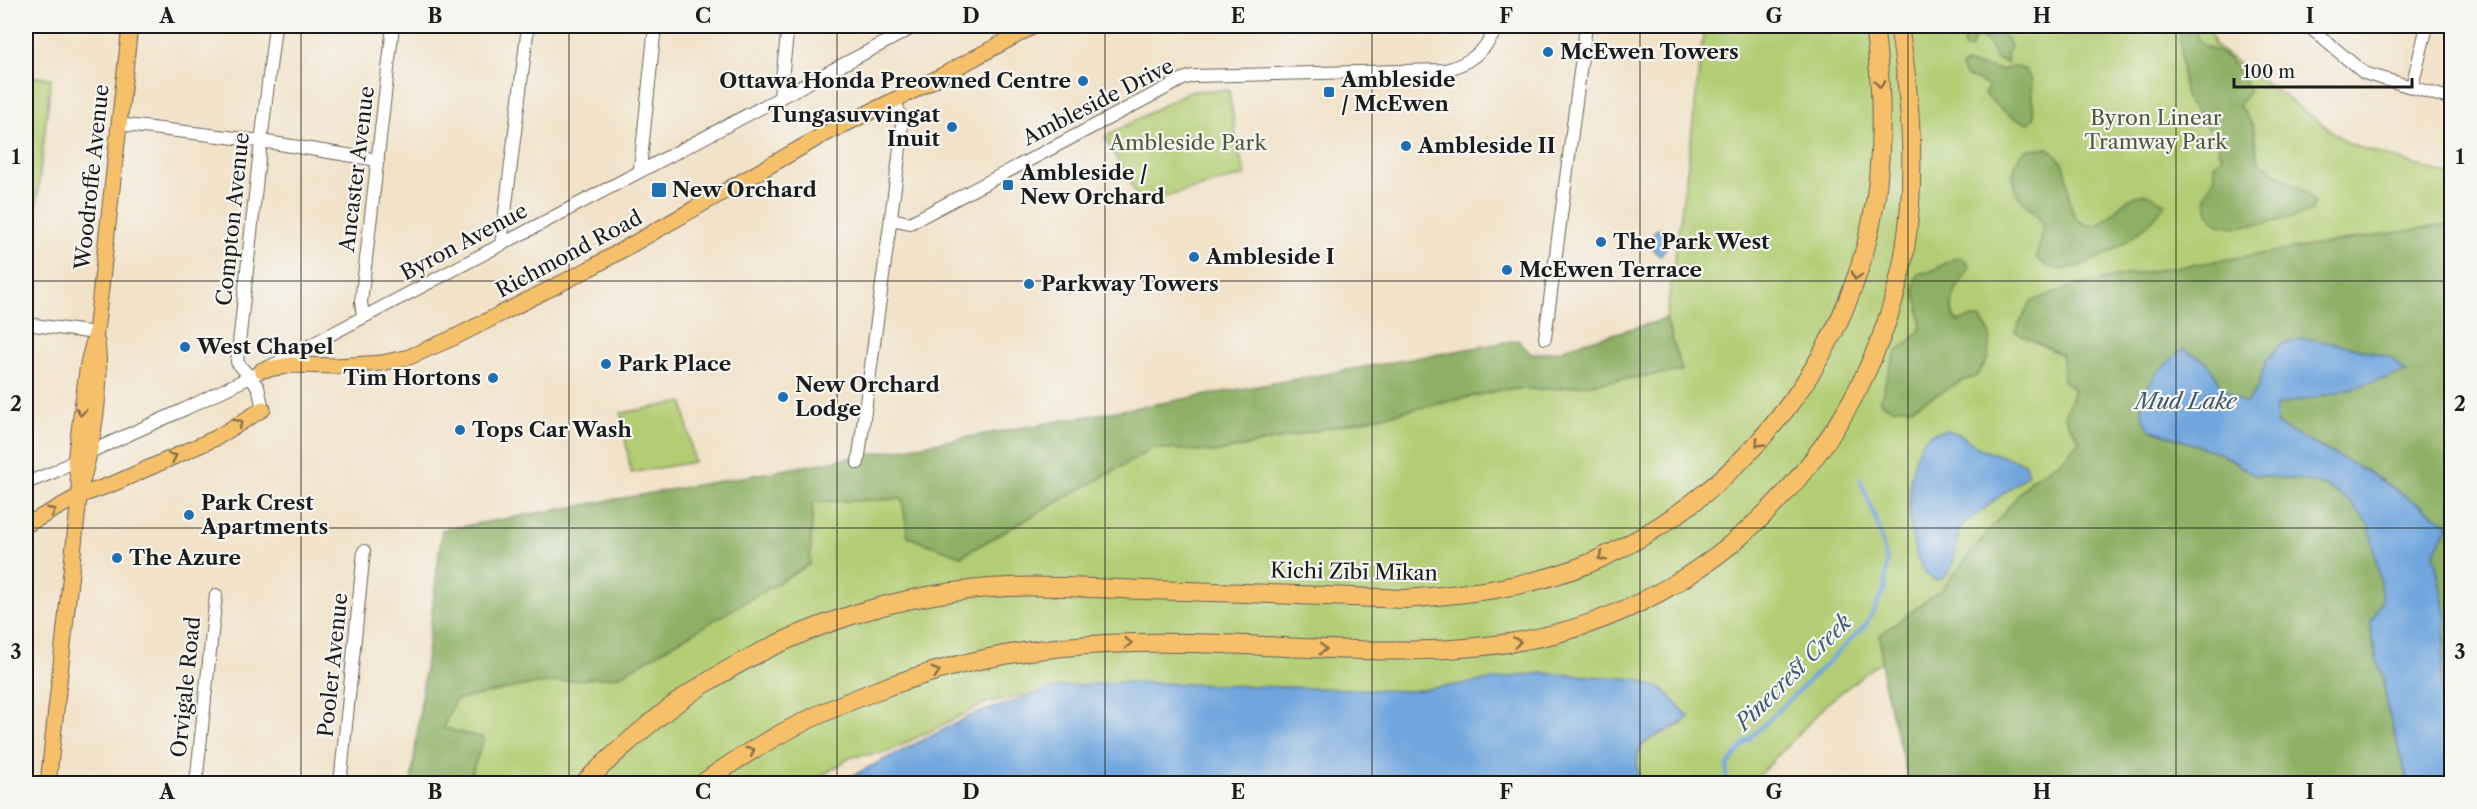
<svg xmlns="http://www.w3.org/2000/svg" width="2477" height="809" font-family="'Libre Caslon Text',serif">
<rect width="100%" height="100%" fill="#f6f6f2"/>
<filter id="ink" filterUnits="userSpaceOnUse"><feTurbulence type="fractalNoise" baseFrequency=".0167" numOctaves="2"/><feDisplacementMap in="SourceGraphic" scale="12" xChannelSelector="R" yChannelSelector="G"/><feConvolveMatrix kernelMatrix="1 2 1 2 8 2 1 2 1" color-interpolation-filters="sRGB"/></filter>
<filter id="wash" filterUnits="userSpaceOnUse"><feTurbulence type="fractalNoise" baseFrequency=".008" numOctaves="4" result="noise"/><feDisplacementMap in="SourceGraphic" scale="24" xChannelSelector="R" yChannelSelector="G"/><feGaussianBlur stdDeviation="1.35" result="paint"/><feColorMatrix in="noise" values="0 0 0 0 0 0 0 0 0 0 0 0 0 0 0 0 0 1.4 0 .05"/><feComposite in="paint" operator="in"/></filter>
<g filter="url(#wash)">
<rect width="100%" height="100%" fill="#f2e2c8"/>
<path fill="#b2cd73" stroke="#677448" stroke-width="1.5" d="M1704 26H2209L2214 45 2351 145 2451 176V237L2137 426 1904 643 1829 702 1756 778 1755 783H1640C1630 740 1648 741 1682 724L1428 694 1069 687 988 702 888 752 851 757 811 783 418 784 455 700 527 685 812 502 902 499 961 556 1154 448 1219 452 1506 389H1553L1681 371 1666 319 1689 157Z
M26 76 51 78 26 296Z
M1229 90 1238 149 1246 175 1141 203 1105 137 1189 91Z
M683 402 694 462 631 473 621 413Z"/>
<path fill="#8db065" stroke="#546640" stroke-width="1.5" d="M1962 26H1998L1991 27 1995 33 1999 32 2006 38 2010 47 2006 54 2008 63 1996 59 1989 44 1976 35 1970 50 1964 48Z
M2179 26H2196C2196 50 2206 44 2222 54 2233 61 2245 78 2250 91L2238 105C2263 132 2250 134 2259 162L2307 193 2314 203 2312 211C2295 218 2229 234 2215 222 2207 215 2207 205 2205 196L2215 176 2214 165 2222 156 2219 149V134L2206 127 2203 117 2188 103 2184 93Z
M1966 64 2003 70 2014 66 2024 69 2032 81C2029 94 2035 105 2034 118L2029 123C2010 119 1998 106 1984 94L1988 87C1981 80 1973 80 1965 75L1961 67Z
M2048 148C2054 153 2060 158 2064 165 2071 181 2065 212 2081 222 2107 239 2119 188 2149 195 2154 196 2160 201 2165 204 2150 231 2083 276 2052 268 2047 267 2041 261 2036 258 2038 249 2044 235 2042 226 2037 208 2024 207 2017 194 2010 181 2013 159 2025 151 2030 147 2041 149 2048 148Z
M2451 224V708H2439L2446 618 2434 554 2449 524 2368 472 2277 425 2275 405 2331 394 2406 372 2389 357 2349 346 2304 338 2280 345 2266 361 2259 386 2245 404 2222 387 2206 361 2149 429 2220 453 2254 475 2302 480 2326 486 2351 503 2369 525 2379 575 2382 602 2370 623 2375 653 2384 680 2386 703 2408 783 1989 784 1978 778H1908L1883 682 1880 635 1943 588 2031 479 2060 462 2080 440 2064 417 2074 390 2063 380 2062 355 2015 332 2031 301 2067 288 2120 276Z
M1957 257 1962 258 1970 267C1960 281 1943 306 1958 322L1969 318H1980L1990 333 1988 358 1977 376 1960 382 1911 408H1891L1880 402C1885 386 1888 366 1897 352 1903 344 1917 339 1920 329 1925 310 1907 290 1919 273L1930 272Z
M1666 319 1682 371 1553 389H1505L1219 452 1154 448 961 556 908 537 902 499 813 502 810 564 619 676 527 685 455 700 443 728 484 738 468 783 411 784 442 530 1518 340 1531 354 1560 351 1570 346Z"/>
<path fill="#6fa5dd" stroke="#46607c" stroke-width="1.5" d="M1661 228 1671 235 1666 248 1660 256 1653 250 1654 231Z
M2304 338 2349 346 2389 357 2406 372 2331 394 2276 405 2277 425 2368 472 2449 524 2434 554 2446 618 2439 708H2451V783H2408L2386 703 2384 680 2375 653 2370 623 2382 602 2379 575 2369 525 2351 503 2326 486 2302 480 2254 475 2220 453 2149 429C2147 424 2142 417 2142 411 2140 385 2165 364 2183 349L2206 361 2222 387 2245 404 2259 386 2266 361 2280 345Z
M1947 430 1959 434 1982 450 2026 463 2028 474 1961 527C1952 543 1960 580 1934 580 1903 566 1901 455 1929 435 1934 431 1940 431 1947 430Z
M1541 673 1637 679 1664 690 1689 717C1660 743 1627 730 1640 783H838L972 715 1057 687 1126 682 1412 691Z"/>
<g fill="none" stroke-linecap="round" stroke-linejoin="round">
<path stroke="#6fa5dd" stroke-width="4" d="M1725 784 1728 765 1743 745 1866 625 1885 588 1887 561 1877 523 1860 479"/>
</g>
</g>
<g filter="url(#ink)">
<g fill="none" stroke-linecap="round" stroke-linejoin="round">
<defs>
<path id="minor" d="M2308 26 2364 73 2452 99
M2412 86 2427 26
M780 96 788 26
M118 124 261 141 378 160
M640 169 655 26
M891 219 910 223 1183 79 1193 76 1445 70C1469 64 1488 49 1497 26
M501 245 528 26
M363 316 361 302 393 26
M26 324 96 333
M1545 338 1586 26
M263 409 258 387 237 362 259 159 275 26
M858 463 899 157 902 123 895 99
M26 483 54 472 90 452 185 409 250 377 916 26
M196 784 216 595
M340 784 364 551"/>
<path id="major" d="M262 370 292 365 336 366 382 363 409 357 455 337 589 269 823 135 915 90 1034 26
M80 489 75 461 88 363 96 333 130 26
M26 525 79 496 115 483 216 438 263 409
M48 784 80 489C93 445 103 388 97 342"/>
<path id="highway" d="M583 784C621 747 661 711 706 683 796 626 903 591 1009 587 1054 585 1100 589 1145 590 1232 592 1318 596 1404 599 1467 594 1530 588 1590 563 1744 497 1861 348 1878 179 1883 128 1881 76 1874 26
M702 784C802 709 940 658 1064 647 1117 642 1170 642 1222 644 1323 648 1422 658 1521 641 1715 608 1873 442 1905 249 1917 175 1911 99 1899 26"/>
</defs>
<use href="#minor" stroke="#676158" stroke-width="14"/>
<use href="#major" stroke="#676158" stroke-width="17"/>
<use href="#highway" stroke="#676158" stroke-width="20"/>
<use href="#minor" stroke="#fff" stroke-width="12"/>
<use href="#major" stroke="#f6c06b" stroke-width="15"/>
<use href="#highway" stroke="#f6c06b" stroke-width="18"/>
</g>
<defs><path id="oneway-chevron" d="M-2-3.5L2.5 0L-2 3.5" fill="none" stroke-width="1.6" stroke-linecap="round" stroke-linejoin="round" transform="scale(1.5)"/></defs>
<g stroke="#896e44">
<use href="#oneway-chevron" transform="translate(1880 84) rotate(87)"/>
<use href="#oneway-chevron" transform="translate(1856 276) rotate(108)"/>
<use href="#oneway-chevron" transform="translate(81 412) rotate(98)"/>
<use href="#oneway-chevron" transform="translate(239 423) rotate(-32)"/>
<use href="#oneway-chevron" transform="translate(1759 443) rotate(132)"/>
<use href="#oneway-chevron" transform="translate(173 457) rotate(-24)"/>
<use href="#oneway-chevron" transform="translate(52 511) rotate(-28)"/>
<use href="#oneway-chevron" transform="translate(1602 557) rotate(154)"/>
<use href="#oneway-chevron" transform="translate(1517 642) rotate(-9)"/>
<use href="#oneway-chevron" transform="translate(1128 643) rotate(-2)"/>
<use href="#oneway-chevron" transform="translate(1323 649) rotate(3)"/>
<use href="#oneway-chevron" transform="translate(936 672) rotate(-17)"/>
<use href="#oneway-chevron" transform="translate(751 751) rotate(-31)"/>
</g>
</g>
<path fill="none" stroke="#1c1c1c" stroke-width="1.5" stroke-opacity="0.55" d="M301 26V784M569 26V784M837 26V784M1105 26V784M1372 26V784M1640 26V784M1908 26V784M2176 26V784M26 281H2452M26 528H2452"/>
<g fill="#1f6fb2" stroke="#f6f6f2" stroke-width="2">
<circle cx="1548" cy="52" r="6"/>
<circle cx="1083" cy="81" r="6"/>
<rect x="1323" y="86" width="12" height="12" rx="3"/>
<circle cx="952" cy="127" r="6"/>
<circle cx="1406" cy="146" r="6"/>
<rect x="1002" y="179" width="12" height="12" rx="3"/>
<rect x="651" y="182" width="16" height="16" rx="3"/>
<circle cx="1601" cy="242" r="6"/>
<circle cx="1194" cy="257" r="6"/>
<circle cx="1507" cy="270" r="6"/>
<circle cx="1029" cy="284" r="6"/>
<circle cx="185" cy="347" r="6"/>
<circle cx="606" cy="364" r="6"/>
<circle cx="493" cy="378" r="6"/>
<circle cx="783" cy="397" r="6"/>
<circle cx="460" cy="430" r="6"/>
<circle cx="189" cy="515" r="6"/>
<circle cx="117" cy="558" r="6"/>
</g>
<g text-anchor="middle" stroke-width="4.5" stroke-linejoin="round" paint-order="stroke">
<g font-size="21" font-weight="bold" fill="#1c1c1c" stroke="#f6f6f2" text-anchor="start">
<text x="1560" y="59">McEwen Towers</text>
<text x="1341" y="87">Ambleside<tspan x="1341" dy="24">/ McEwen</tspan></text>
<text x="1071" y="88" text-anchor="end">Ottawa Honda Preowned Centre</text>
<text x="940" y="122" text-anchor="end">Tungasuvvingat<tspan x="940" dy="24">Inuit</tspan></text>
<text x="1418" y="153">Ambleside II</text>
<text x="1020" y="180">Ambleside /<tspan x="1020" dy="24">New Orchard</tspan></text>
<text x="672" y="197">New Orchard</text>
<text x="1613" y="249">The Park West</text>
<text x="1206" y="264">Ambleside I</text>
<text x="1519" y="277">McEwen Terrace</text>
<text x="1041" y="291">Parkway Towers</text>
<text x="197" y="354">West Chapel</text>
<text x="618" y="371">Park Place</text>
<text x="481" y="385" text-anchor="end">Tim Hortons</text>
<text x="795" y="392">New Orchard<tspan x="795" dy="24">Lodge</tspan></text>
<text x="472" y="437">Tops Car Wash</text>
<text x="201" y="510">Park Crest<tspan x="201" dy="24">Apartments</tspan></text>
<text x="129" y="565">The Azure</text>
</g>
<g font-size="21" fill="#1c1c1c" stroke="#f6f6f2">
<text transform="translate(1098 102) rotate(-27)" y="7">Ambleside Drive</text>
<text transform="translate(357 169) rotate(-83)" y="7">Ancaster Avenue</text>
<text transform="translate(92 177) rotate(-84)" y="7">Woodroffe Avenue</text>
<text transform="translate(233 219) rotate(-84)" y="7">Compton Avenue</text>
<text transform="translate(464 242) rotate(-28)" y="7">Byron Avenue</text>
<text transform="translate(569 254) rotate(-28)" y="7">Richmond Road</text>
<text transform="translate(1354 572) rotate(1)" y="7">Kichi Zībī Mīkan</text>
<text transform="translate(333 665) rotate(-84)" y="7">Pooler Avenue</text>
<text transform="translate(186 687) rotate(-84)" y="7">Orvigale Road</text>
</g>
<g font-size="21" fill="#505a3a" stroke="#f6f6f2">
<text x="2156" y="125">Byron Linear<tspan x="2156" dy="24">Tramway Park</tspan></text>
<text x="1188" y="150">Ambleside Park</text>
</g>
<g font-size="22" font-style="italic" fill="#415a73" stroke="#f6f6f2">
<text x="2186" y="409">Mud Lake</text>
<text transform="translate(1793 672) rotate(-45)" y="8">Pinecrest Creek</text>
</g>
</g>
<rect width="2477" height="809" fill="none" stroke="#f6f6f2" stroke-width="66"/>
<path d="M2234 78v9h178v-9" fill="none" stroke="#1c1c1c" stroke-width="3"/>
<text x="2243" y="78" font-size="18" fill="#1c1c1c" stroke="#f6f6f2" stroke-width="4.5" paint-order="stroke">100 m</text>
<rect x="33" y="33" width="2411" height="743" fill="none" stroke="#1c1c1c" stroke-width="2"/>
<g font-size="20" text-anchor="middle" font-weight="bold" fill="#1c1c1c">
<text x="167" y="23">A</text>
<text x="435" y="23">B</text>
<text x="703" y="23">C</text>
<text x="971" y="23">D</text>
<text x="1238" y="23">E</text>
<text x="1506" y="23">F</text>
<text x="1774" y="23">G</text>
<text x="2042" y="23">H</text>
<text x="2310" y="23">I</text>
<text x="16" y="164">1</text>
<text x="2460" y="164">1</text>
<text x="16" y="411">2</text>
<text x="2460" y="411">2</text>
<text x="16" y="659">3</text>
<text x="2460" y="659">3</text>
<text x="167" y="799">A</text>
<text x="435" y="799">B</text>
<text x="703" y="799">C</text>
<text x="971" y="799">D</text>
<text x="1238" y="799">E</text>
<text x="1506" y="799">F</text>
<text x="1774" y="799">G</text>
<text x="2042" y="799">H</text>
<text x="2310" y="799">I</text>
</g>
</svg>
